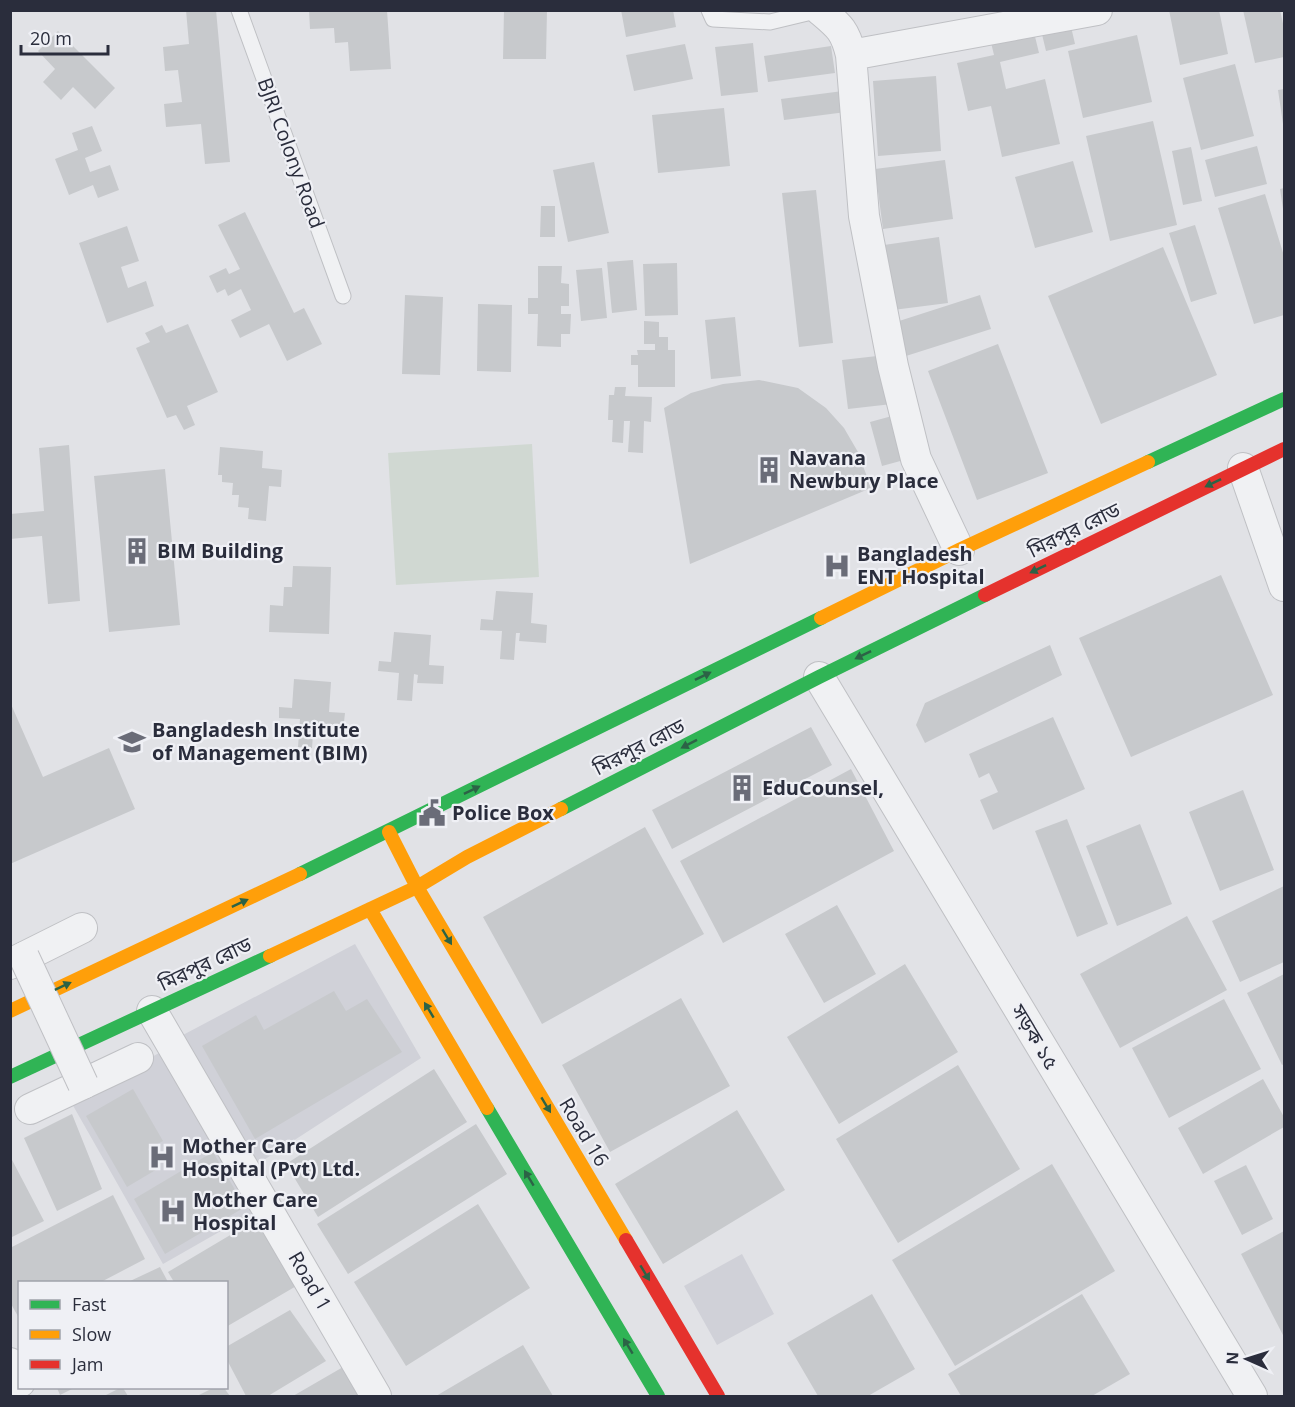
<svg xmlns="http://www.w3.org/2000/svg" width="1295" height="1407" font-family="'Open Sans','Noto Sans Bengali',sans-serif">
<rect width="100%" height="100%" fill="#e1e2e6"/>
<path fill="#d0d1d8" d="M355 944 421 1058 256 1165 181 1036Z
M159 1053 256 1211 163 1264 71 1102Z
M742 1254 774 1314 717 1345 684 1286Z"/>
<path fill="#d0d8d2" d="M532 444 539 577 396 585 388 453Z"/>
<path fill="#c7c9cc" d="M186 10H216L230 162 205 164 201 124 166 127 164 104 182 102 178 70 165 71 163 47 189 44Z
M309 10H387L391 69 350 71 348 42 335 43 334 28 310 29Z
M504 10H547L546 59H503Z
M621 10H673L676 27 626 37Z
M1169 10H1219L1228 54 1180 65Z
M1243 10H1280L1284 28V57L1255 63Z
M1069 18 1075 44 1046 51 1040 26Z
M1031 20 1039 53 1000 62 1006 89 1045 79 1060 144 1002 157 991 106 968 111 957 63 994 55 988 30Z
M58 31 115 88 95 109 73 87 61 100 43 82 55 69 38 51Z
M1137 35 1152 102 1083 118 1068 51Z
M753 43 758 92 721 96 715 47Z
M685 44 693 79 634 91 626 55Z
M831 46 835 73 768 82 764 56Z
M1235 64 1254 136 1201 150 1183 78Z
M936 76 941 151 878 156 873 81Z
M1284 89V124H1283L1278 90Z
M843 91 846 112 784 120 781 99Z
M724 108 730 166 658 173 652 115Z
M1153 121 1177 225 1110 241 1086 136Z
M92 126 102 151 85 158 90 172 110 165 119 190 98 198 93 185 69 195 55 159 78 150 72 133Z
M1257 146 1267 184 1215 197 1205 160Z
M1191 147 1202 201 1183 205 1172 151Z
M945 160 953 219 883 229 875 169Z
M1073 161 1093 232 1035 248 1015 177Z
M594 162 609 233 568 242 553 170Z
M1284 188V208L1283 209 1280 189Z
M816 190 833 343 799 347 782 193Z
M1265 194 1284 256V315L1254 324 1218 208Z
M541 206H555V237H540Z
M245 212 294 313 304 308 322 344 287 361 269 324 240 338 231 320 251 310 241 289 228 296 225 289 217 293 209 276 226 268 229 274 240 269 218 225Z
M1195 225 1217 294 1191 302 1169 233Z
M127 226 139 261 121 267 128 288 146 281 154 306 107 323 79 243Z
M939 237 948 303 893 310 884 245Z
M1163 247 1217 375 1101 424 1048 296Z
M633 260 637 310 612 313 607 262Z
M677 263 678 315 645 316 643 264Z
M538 266H562L561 283 569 284V306H561V314H571L570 334H561V347L537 346 538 314H528V298H538Z
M602 268 607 318 581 321 576 270Z
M405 295 443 297 440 375 402 374Z
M980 295 991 329 906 356 896 322Z
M478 304 512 305 511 372 477 371Z
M735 317 741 376 711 379 705 320Z
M644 321 659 322V337H668V350H675V387H638V365H631V355H638L637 350H655V344H644Z
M188 324 218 392 187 406 195 425 184 430 176 415 167 418 136 348 150 342 145 333 162 325 166 333Z
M998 344 1048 473 977 500 928 371Z
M886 355 892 404 848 409 842 360Z
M759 380 798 388 826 408 844 428 858 452 871 488 690 564 664 408 691 393 723 384Z
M615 387H626L625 396 652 397 651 422 644 421 643 453 628 452 630 421H624L623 443 612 442 613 420H608L609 395H614Z
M892 416 904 460 882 466 870 422Z
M69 445 80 601 48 604 42 536 10 539V514L44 511 39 448Z
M220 447 263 451 262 468 282 470 281 487 269 486 266 521 248 519 249 508 238 507 239 495H232L233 483 222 482V475H218Z
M165 469 180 625 109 632 94 476Z
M293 566 331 567 329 634 269 632 270 605 283 606 284 587H292Z
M1221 575 1273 695 1131 757 1079 638Z
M496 591 533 593 531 623 547 625 546 643 519 641 520 633H516L514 660 500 659 502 631 480 630 481 619 493 620Z
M394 632 431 635 429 665 444 666 443 684 417 683 418 675 414 674 412 701 397 700 399 673 378 671 379 661 391 662Z
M1050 645 1062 675 925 743 916 725 925 703Z
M294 679 331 682 329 712 345 713 343 731 317 729 318 721H314L312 748 298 747 300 719 279 718V707L292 708Z
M10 702 43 777 109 748 135 809 10 864Z
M1053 717 1085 789 993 830 980 800 998 792 989 773 979 778 969 754Z
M811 727 832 765 672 849 652 810Z
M851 769 894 851 723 943 680 861Z
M1243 790 1274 870 1220 891 1189 812Z
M1067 819 1108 924 1077 937 1035 831Z
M1140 824 1172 904 1117 926 1086 846Z
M645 827 704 934 542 1024 483 917Z
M1284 886V962L1240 982 1212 921Z
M837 905 876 974 824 1003 785 934Z
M1187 916 1227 990 1120 1048 1080 974Z
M905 964 958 1052 839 1124 787 1037Z
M1284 974V1064L1282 1065 1247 993Z
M334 991 346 1011 367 999 402 1052 255 1139 202 1046 256 1015 264 1030Z
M681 998 730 1086 610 1152 562 1065Z
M1224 999 1261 1069 1169 1118 1132 1048Z
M958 1065 1020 1169 898 1243 836 1139Z
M434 1069 467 1122 318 1217 286 1164Z
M1263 1079 1284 1117V1127L1203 1174 1178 1128Z
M133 1089 163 1141 148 1149 159 1168 127 1187 86 1116Z
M737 1110 785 1190 663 1264 615 1184Z
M72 1114 102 1189 57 1211 24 1138Z
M476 1124 507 1174 348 1274 317 1224Z
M213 1152 245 1207 165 1254 134 1199Z
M10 1156 44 1221 10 1238Z
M1052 1164 1115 1271 955 1366 892 1260Z
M1246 1165 1273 1219 1242 1235 1214 1181Z
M113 1195 145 1259 101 1282H20V1320L10 1302V1248Z
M478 1204 530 1288 406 1366 354 1282Z
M259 1218 298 1285 226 1327V1282H174L168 1272Z
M1284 1231V1337L1241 1254Z
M160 1267 168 1282H128Z
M872 1294 915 1369 868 1396H818L787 1343Z
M1082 1294 1130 1374 1092 1396H961L948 1374Z
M290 1310 326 1361 268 1396H246L226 1358V1347Z
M523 1345 553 1396H436Z
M350 1363 369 1396H293Z
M57 1388H74L60 1395Z
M120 1388H123L128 1396H104Z
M213 1388H224L230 1396H197Z"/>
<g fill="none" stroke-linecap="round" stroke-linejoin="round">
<defs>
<path id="lane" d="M239 10 343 296
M709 10 713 19 770 22 820 10"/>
<path id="street" d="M820 10C839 26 845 30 851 55L864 216 893 366 916 459 959 550
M851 55 1097 10
M1243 468 1284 586
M819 677 1252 1396
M10 964 82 928
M152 1011 376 1396
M30 1109 138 1058
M10 1363 20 1382"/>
</defs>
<use href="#lane" stroke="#bfc0c4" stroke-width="17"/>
<use href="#street" stroke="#bfc0c4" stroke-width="32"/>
<use href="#lane" stroke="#f0f1f3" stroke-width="15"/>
<use href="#street" stroke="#f0f1f3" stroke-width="30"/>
<path stroke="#30b455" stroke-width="14" d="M1148 462 1284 399
M561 809 819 677 985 595
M300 874 821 618
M10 1077 270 956
M487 1108 658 1396"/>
<path stroke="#ff9f0a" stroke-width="14" d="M821 618 959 550 1148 462
M389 832 417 887
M417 887 626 1240
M370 909 487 1108
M270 956 417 887 467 857 561 809
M10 1011 300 874"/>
<path stroke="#e5322d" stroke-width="14" d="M985 595 1284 449
M626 1240 718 1396"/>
<defs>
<path id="street-bridge" d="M24 957 83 1084"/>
</defs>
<use href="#street-bridge" stroke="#bfc0c4" stroke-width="32" stroke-linecap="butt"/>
<use href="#street-bridge" stroke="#f0f1f3" stroke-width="30"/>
</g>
<defs><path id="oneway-solid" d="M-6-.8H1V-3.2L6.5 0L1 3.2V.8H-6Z" transform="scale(1.5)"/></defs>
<g fill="#2c6346">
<use href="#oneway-solid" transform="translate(1213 483) rotate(154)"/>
<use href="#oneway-solid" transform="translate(1038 569) rotate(154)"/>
<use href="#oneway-solid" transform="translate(863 655) rotate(154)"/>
<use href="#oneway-solid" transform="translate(703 676) rotate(-26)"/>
<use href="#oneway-solid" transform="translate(689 744) rotate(153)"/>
<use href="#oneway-solid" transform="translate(472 790) rotate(-26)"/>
<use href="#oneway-solid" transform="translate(240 903) rotate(-25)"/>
<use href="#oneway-solid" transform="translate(447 937) rotate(59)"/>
<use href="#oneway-solid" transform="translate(63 986) rotate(-25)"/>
<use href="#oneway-solid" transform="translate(429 1010) rotate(-121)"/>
<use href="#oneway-solid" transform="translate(546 1105) rotate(59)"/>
<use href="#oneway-solid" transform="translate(529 1178) rotate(-121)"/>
<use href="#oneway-solid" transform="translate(645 1273) rotate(59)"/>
<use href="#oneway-solid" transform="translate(628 1346) rotate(-121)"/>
</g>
<defs>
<symbol id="building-bare" viewBox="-9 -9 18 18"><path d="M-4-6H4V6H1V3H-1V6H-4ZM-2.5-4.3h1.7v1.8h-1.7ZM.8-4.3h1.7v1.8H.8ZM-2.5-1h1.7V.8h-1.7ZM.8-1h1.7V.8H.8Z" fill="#6a6c78" stroke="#eff0f5" stroke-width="2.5" paint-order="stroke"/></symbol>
<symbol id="hospital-bare" viewBox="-9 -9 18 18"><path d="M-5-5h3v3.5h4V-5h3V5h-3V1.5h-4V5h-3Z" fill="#6a6c78" stroke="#eff0f5" stroke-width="2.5" paint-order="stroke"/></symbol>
<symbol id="school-bare" viewBox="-9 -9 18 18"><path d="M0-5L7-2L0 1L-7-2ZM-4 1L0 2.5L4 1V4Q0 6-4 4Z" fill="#6a6c78" stroke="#eff0f5" stroke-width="2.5" paint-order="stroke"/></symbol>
<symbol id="civic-bare" viewBox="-9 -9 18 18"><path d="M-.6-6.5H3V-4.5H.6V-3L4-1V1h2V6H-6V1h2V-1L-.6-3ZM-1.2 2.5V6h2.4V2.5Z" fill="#6a6c78" stroke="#eff0f5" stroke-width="2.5" paint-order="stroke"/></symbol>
</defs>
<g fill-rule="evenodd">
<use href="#building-bare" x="750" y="451" width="38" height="38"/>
<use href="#building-bare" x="118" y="532" width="38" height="38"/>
<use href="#hospital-bare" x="818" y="547" width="38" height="38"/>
<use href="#school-bare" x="113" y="723" width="38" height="38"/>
<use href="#building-bare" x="723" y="769" width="38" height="38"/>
<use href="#civic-bare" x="413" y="794" width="38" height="38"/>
<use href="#hospital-bare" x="143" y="1138" width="38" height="38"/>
<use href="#hospital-bare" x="154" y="1192" width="38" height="38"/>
</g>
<g text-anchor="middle" stroke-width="4.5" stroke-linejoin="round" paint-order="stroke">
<g font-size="20" fill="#2a2d3c" stroke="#eff0f5">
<text transform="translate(291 153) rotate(70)" y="7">BJRI Colony Road</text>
<text transform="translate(1074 530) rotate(-26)" y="7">মিরপুর রোড</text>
<text transform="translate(639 747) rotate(-27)" y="7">মিরপুর রোড</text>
<text transform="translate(205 964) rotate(-25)" y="7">মিরপুর রোড</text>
<text transform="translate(1035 1037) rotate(59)" y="7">সড়ক ১৫</text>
<text transform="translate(584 1132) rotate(59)" y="7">Road 16</text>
<text transform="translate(310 1281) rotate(60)" y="7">Road 1</text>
</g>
<g font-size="20" font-weight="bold" fill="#2a2d3c" stroke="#eff0f5" text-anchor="start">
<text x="789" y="465">Navana<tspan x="789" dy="23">Newbury Place</tspan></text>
<text x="157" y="558">BIM Building</text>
<text x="857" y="561">Bangladesh<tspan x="857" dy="23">ENT Hospital</tspan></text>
<text x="152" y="737">Bangladesh Institute<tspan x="152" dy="23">of Management (BIM)</tspan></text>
<text x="762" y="795">EduCounsel,</text>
<text x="452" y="820">Police Box</text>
<text x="182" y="1153">Mother Care<tspan x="182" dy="23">Hospital (Pvt) Ltd.</tspan></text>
<text x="193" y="1207">Mother Care<tspan x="193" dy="23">Hospital</tspan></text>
</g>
</g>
<rect width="1295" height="1407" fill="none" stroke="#2a2d3c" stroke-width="24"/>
<rect x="18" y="1281" width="210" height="108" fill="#eff0f5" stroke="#a0a2ab" stroke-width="1.5"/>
<rect x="30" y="1300" width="30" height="9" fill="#30b455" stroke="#a0a2ab" stroke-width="1.5"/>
<text x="72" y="1311" font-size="18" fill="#2a2d3c">Fast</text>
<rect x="30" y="1330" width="30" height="9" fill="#ff9f0a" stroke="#a0a2ab" stroke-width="1.5"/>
<text x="72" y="1341" font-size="18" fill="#2a2d3c">Slow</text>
<rect x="30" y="1360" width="30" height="9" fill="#e5322d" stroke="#a0a2ab" stroke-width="1.5"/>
<text x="72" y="1371" font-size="18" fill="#2a2d3c">Jam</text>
<g transform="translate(1247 1359) rotate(273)" stroke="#eff0f5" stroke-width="4.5" paint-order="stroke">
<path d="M0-4.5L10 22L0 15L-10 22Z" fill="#2a2d3c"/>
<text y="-9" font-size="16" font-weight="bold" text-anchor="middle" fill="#2a2d3c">N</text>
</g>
<path d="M21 45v9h87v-9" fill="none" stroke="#2a2d3c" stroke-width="3"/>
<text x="30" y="45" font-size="18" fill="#2a2d3c" stroke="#eff0f5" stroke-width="4.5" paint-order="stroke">20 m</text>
</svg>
